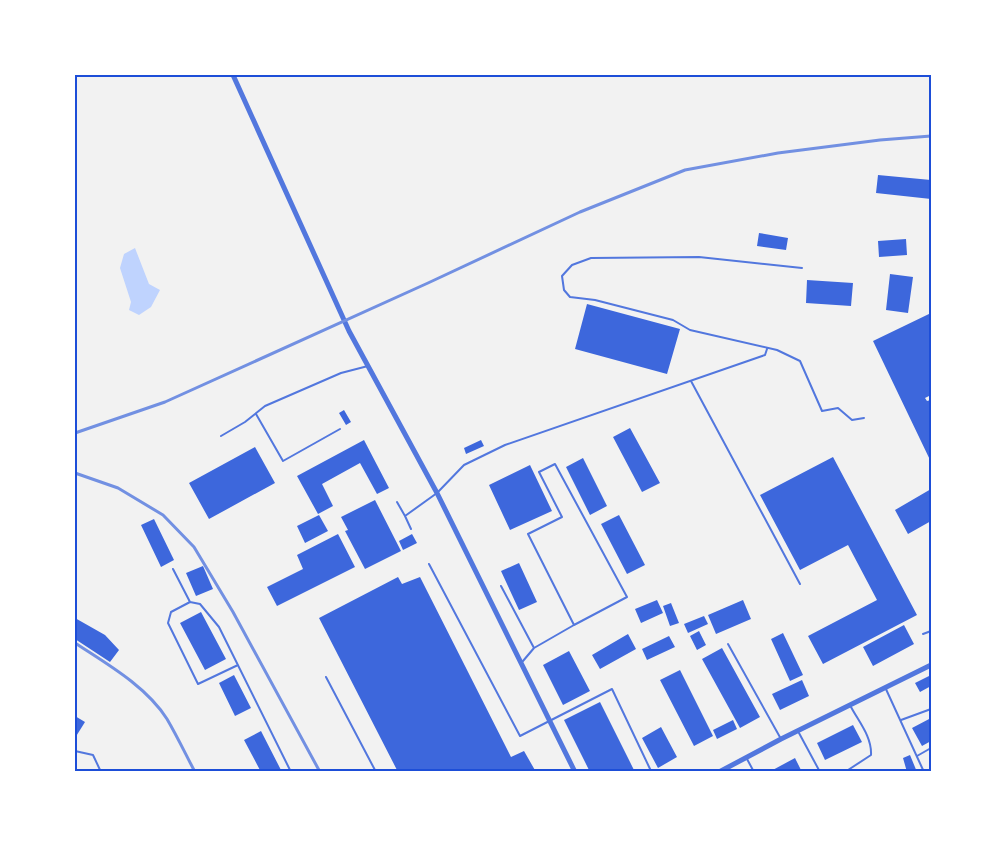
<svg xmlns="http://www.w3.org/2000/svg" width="1006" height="847" font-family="'Work Sans',sans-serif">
<rect width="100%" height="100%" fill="#f2f2f2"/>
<path fill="#bfd3fe" d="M135 248 149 284 160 290 151 307 139 315 129 310 131 302 120 268 124 254Z"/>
<path fill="#3d67dc" d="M878 175 931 180V199L876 193Z
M759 233 788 238 786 250 757 246Z
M906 239 907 255 879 257 878 241Z
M890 274 913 277 908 313 886 310Z
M807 280 853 283 851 306 806 303Z
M587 304 680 329 667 374 575 349Z
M931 313V395L925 398 927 401 931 400V462L873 341Z
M344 410 351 422 346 425 339 413Z
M630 428 660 483 642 492 613 437Z
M364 440 389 488 377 494 360 463 322 484 333 506 318 514 297 476Z
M481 440 484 446 466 454 464 448Z
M255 447 275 483 209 519 189 483Z
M833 457 917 615 823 664 808 636 877 600 848 545 800 570 760 495Z
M583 458 607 506 590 515 566 467Z
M530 465 552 511 510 530 489 485Z
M931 489V521L908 534 895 510Z
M375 500 401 551 365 569 345 531 348 530 341 517Z
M319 515 328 531 305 543 297 526Z
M619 515 645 565 627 574 601 524Z
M154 519 174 560 161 567 141 525Z
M338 534 355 567 277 606 267 587 303 569 297 555Z
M412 534 417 543 403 550 399 541Z
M519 563 537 602 519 610 501 571Z
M203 566 213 589 196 596 186 573Z
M398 577 402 584 420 577 511 757 524 751 536 772H398L319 618Z
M657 600 663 613 641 623 635 609Z
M743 600 751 619 716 634 708 615Z
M671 603 679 623 670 626 663 606Z
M201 612 226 659 205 670 180 623Z
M704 616 708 624 688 633 684 624Z
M75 618 105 635 119 650 110 662 75 639Z
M904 625 914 644 873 666 863 647Z
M699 631 706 645 697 650 690 636Z
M783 633 803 675 790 681 771 639Z
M628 634 636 649 600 669 592 655Z
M669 636 675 647 647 660 642 649Z
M722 648 760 717 740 728 702 659Z
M569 651 590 691 563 705 543 665Z
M680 670 713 736 694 746 660 680Z
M234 675 251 708 235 716 219 683Z
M931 675V686L920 692 915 683Z
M802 680 809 696 780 710 772 694Z
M600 702 635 772H590L564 720Z
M75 716 85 722 75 738Z
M931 718V741L922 746 912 728Z
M733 720 737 729 717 739 713 730Z
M853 725 862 742 825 760 817 743Z
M661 727 677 757 658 768 642 738Z
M261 731 282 772H261L244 740Z
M910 755 917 772H907L903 758Z
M795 758 802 772H769Z"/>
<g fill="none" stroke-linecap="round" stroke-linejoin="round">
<path stroke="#5277de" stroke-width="2" d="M802 268 699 257 591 258 572 265 562 276 564 290 570 297 595 300 673 320 690 330 777 350 800 361 822 411 838 408 852 420 864 418
M691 381 800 584
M256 414 283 461 340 429
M221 436 245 422 265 406 341 373 368 366
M397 502 405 516 437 493 464 465 505 445 765 355 767 349
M405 516 411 529
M429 564 520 736 612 689 651 771
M173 569 190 602
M501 586 534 648 523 661
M923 634 931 631
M728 644 781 739
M534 648 574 625 528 534 562 517 539 472 555 464 627 597 574 625
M238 665 198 684 168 623 171 612 190 602 200 604 219 627 291 772
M326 677 376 772
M885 687 924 772
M901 720 931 709
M799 733 820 772
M75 751 93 755 101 772
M917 756 931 748
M747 759 754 772
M845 772 871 755C872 737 859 722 851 707"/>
<path stroke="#5277de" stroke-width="5" d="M233 75 349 331 437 493 575 772
M719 772 781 739 931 665"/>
<path stroke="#7290e2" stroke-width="3" d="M75 433 165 402 428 283 580 212 685 170 778 153 880 140 931 136
M75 473 118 488 163 515 194 547 233 612 320 772
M75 643C107 664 146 686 167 719 177 736 186 755 195 772"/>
</g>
<rect width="1006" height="847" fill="none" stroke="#ffffff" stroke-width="153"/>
<rect x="76" y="76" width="854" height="694" fill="none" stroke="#1d4ed8" stroke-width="2"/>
</svg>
